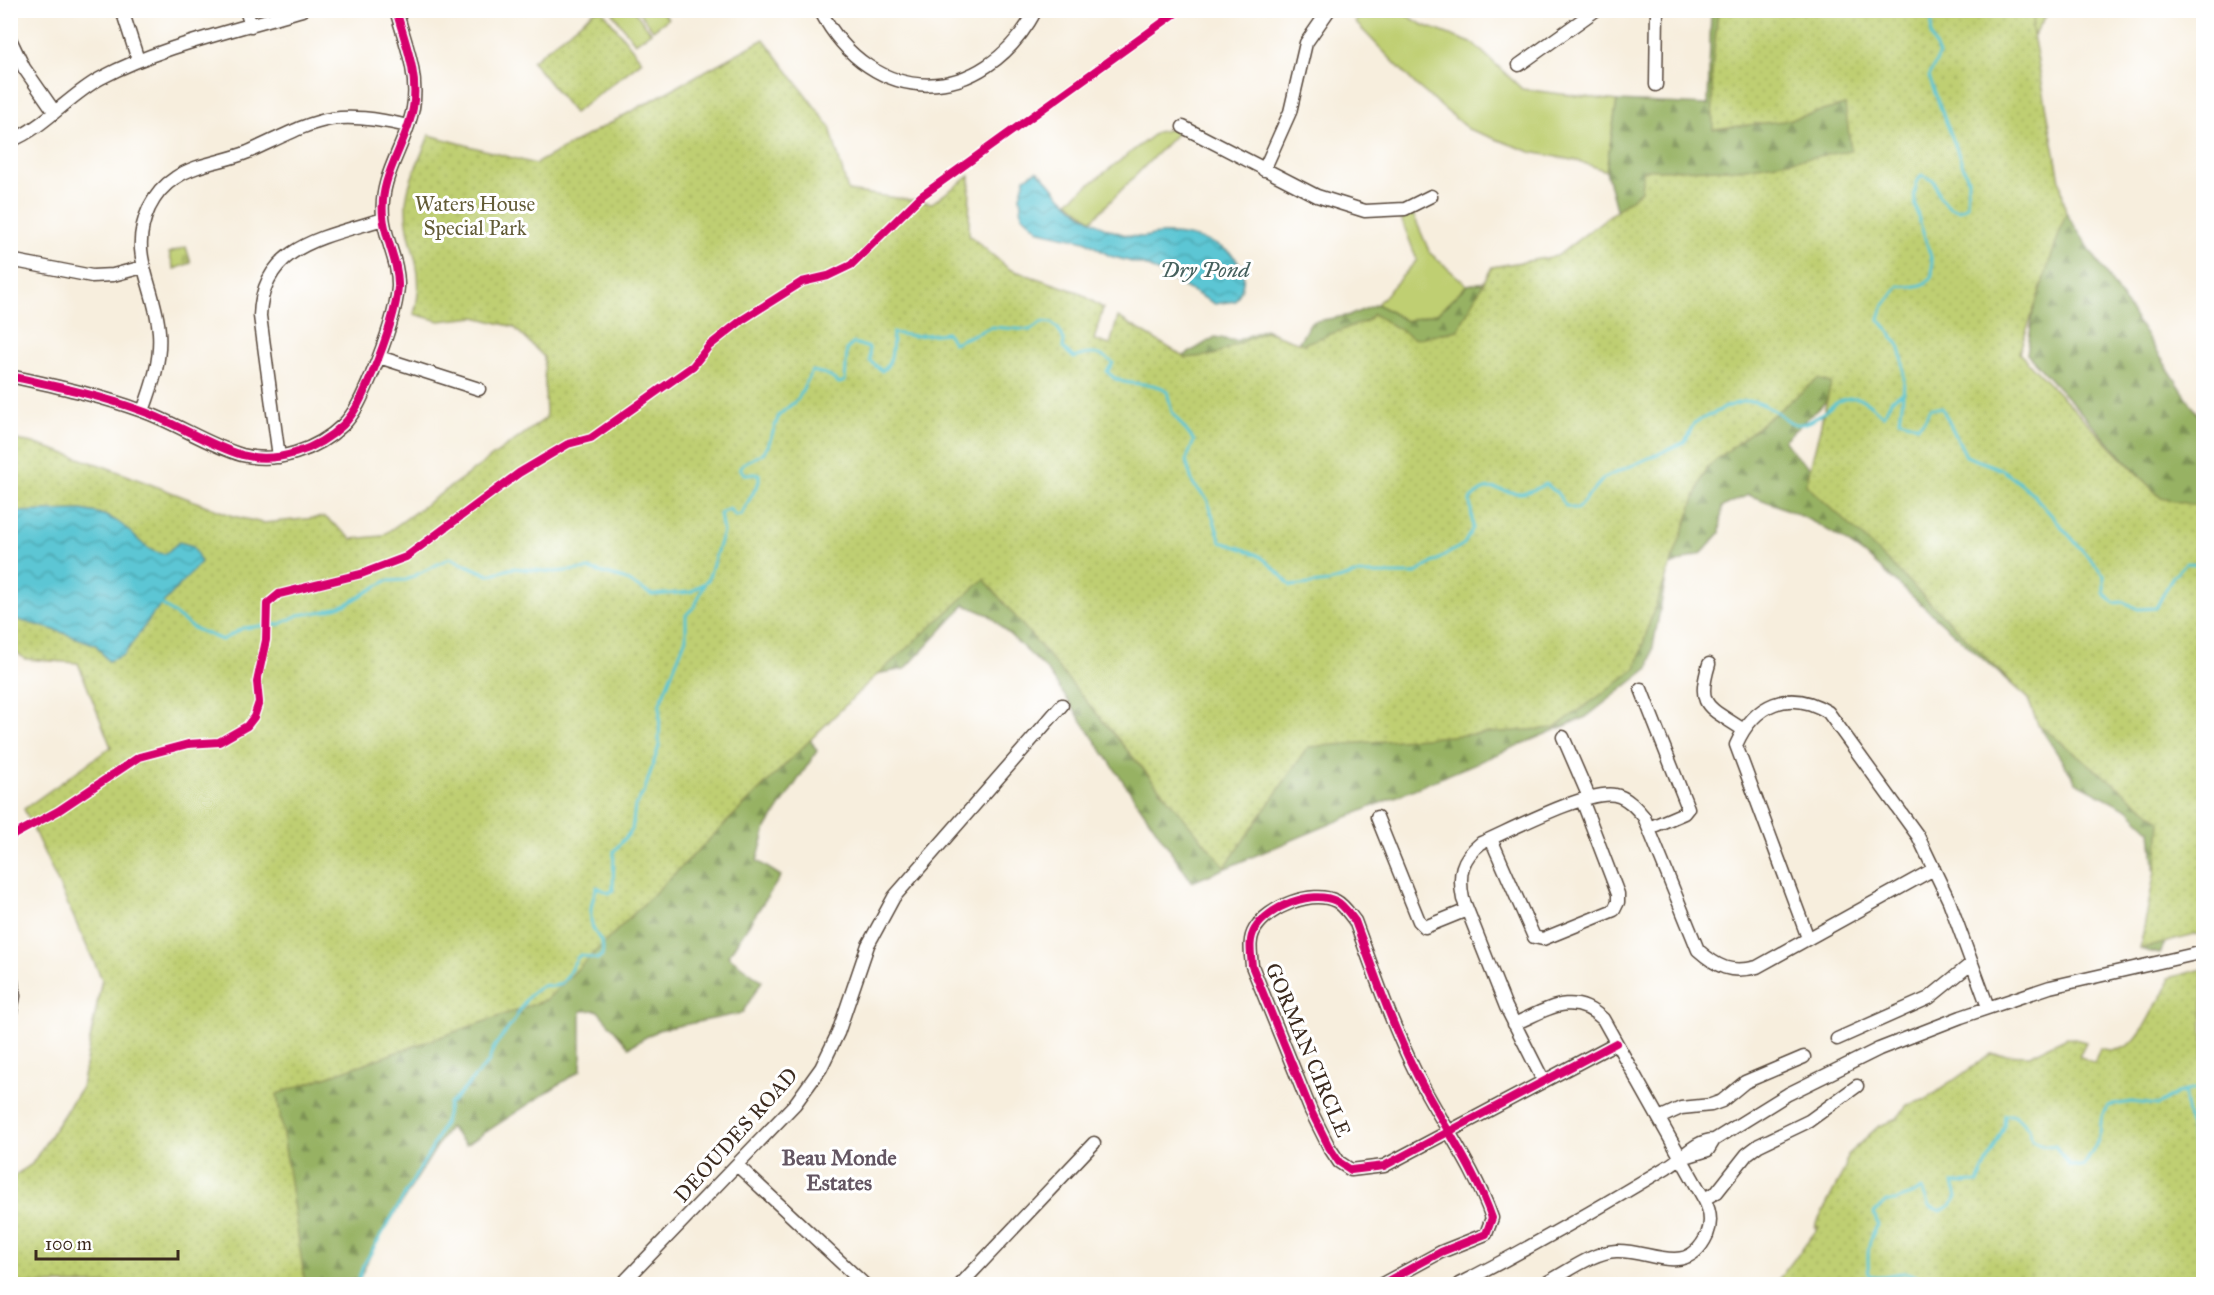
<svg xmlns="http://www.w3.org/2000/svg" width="2214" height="1295" font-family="'IM FELL Great Primer',serif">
<defs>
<pattern id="forest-firs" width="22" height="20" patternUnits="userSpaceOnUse" patternTransform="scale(1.5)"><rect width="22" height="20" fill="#97b264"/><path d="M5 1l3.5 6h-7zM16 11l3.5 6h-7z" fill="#7c9152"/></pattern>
<pattern id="cemetery-stones" width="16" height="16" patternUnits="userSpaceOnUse" patternTransform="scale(1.5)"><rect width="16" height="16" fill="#bfcf72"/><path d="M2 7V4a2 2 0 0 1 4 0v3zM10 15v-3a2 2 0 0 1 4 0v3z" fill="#a5b262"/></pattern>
<pattern id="park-dots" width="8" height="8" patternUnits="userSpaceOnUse" patternTransform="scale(1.5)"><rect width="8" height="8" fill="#bfcf72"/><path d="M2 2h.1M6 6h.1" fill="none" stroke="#a5b262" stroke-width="1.8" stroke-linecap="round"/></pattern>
<pattern id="water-waves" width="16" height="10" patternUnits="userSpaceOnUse" patternTransform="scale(1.5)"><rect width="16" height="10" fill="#5bc6d4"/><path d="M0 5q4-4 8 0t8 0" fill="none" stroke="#4ca1ab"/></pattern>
</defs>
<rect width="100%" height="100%" fill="#fff"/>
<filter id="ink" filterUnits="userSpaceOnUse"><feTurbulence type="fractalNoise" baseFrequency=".0167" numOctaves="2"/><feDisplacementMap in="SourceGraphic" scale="12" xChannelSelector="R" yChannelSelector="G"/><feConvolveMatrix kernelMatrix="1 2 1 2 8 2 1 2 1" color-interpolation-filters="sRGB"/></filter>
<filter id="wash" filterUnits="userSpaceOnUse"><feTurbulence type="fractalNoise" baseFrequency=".008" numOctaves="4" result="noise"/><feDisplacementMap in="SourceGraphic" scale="24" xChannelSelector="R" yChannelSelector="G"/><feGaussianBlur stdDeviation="1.35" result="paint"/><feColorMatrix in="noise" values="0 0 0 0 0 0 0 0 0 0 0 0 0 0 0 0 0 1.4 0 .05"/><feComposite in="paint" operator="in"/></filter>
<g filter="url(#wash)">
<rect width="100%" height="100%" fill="#f7eedd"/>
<path fill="#bfcf72" stroke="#7d7c48" stroke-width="1.5" d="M618 10 634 11 651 32 635 43 613 14Z
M638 11H661L668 19 653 30Z
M1367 11H1400L1421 24 1474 44 1522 89 1617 101 1606 171 1578 161 1531 152 1468 129 1417 86 1355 22Z
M2028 11H2049L2006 80Z
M1183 127 1092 220 1068 201 1157 132Z
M1410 207 1430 253 1467 285 1438 313 1406 321 1377 304 1417 260 1398 210Z"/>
<path fill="url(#forest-firs)" stroke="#696e41" stroke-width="1.5" d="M1711 11H2028L2006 80 2066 213 2203 422V551L2161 499 2027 354 2035 299 1871 360 1784 440 1795 455 2178 781 2174 926 2159 954 2140 949 2155 876 2151 831 2129 810 2076 782 2038 724 2028 699 1869 558C1832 529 1792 509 1748 495L1722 507 1720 533 1702 553 1668 567 1649 668 1586 717 1192 882 1047 670 989 615 965 605 905 669 863 676 810 739 817 751 766 828 757 861 781 876 728 956 762 981 742 1013 658 1030 629 1047 597 1010 581 1011V1070L466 1145 449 1127 375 1245 357 1284H11V1178L32 1164 81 1088 102 979 75 920 1169 365 1215 337 1236 341 1265 329 1297 345 1311 322 1351 315 1377 304 1406 321 1438 313 1467 285 1508 278 1623 236 1606 171 1617 101 1708 105Z"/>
<path fill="url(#cemetery-stones)" stroke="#7d7c48" stroke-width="1.5" d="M186 247 191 263 174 269 169 253Z"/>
<path fill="url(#park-dots)" stroke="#7d7c48" stroke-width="1.5" d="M602 10 642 61 574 113 532 61 595 11Z
M1718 11H2035L2032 29 2066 213 2019 353 2161 498 2203 507V933L2140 949 2158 855 2160 820 2038 724 2028 699 1864 538 1806 485 1831 383 1818 379 1706 468 1650 621 1636 668 1606 691 1554 728 1308 747 1225 867 984 579 868 683 546 1000 277 1094 305 1284H11V1178L32 1164 81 1088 102 979 24 809 111 747 78 663 25 659 11 648 10 439 33 443 103 466 233 516 263 523 325 517 352 539 382 536 546 418 544 357 514 327 475 317 439 321 414 314C428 266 405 247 406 205 407 181 421 158 429 135L535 164 764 39 830 127 848 191 932 203 970 176 969 235 1009 269 1078 292 1103 308 1094 340 1110 345 1118 317 1186 358 1214 355 1266 331 1303 344 1367 321 1373 314 1415 339 1458 330 1492 267 1557 256 1641 191 1643 170 1739 169 1851 151 1845 105 1783 121 1713 129 1712 71Z
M2203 969V1284H1775L1819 1227H1815L1845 1168 1847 1155 1879 1126 1897 1119 1907 1105 1927 1099 1991 1054 2030 1055 2067 1037 2086 1042 2079 1056 2094 1063 2100 1048C2133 1058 2142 1029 2155 1007 2163 993 2166 996 2168 978Z"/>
<path fill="url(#water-waves)" stroke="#4b7879" stroke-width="1.5" d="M1036 171C1047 177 1050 184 1058 193 1070 206 1090 221 1106 228 1117 233 1131 237 1142 237 1148 237 1154 234 1160 234 1197 232 1268 253 1235 301L1215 304 1147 266 1110 256 1085 241 1040 231 1022 215 1020 196 1025 178Z
M81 510C94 512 106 514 118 522 135 533 143 552 165 554L179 542 193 546 201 562 153 614 124 655 108 661 96 645 58 631 11 618V512Z"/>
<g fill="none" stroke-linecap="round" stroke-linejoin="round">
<path stroke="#5bc6d4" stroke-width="3" d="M1933 10 1931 35 1939 55 1929 77 1968 179 1967 206 1959 210 1950 208 1939 196 1934 181 1922 175C1890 208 1977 295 1899 286L1883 307 1879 318C1884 328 1898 340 1900 349 1907 370 1903 398 1900 420L1918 426 1925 419 1930 408H1942L1966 456 2003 470 2032 493 2104 575V593L2114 603 2124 602 2138 609 2156 608 2173 576 2186 563 2204 564
M160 603 193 628 222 640 243 628 281 624 298 615 326 611 347 604 386 581 406 580 450 558 489 575 513 568 554 572 589 569 624 579 652 595 691 592 708 580 723 532 720 514 729 508 735 516 741 515 759 482V474H744L740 468 744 463 762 454 768 446 779 415 798 399 812 371 826 374 839 383 845 381 847 349 854 343 869 348 870 361 882 371C894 362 892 347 893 333L914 336 947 333 953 343 992 327 1030 330 1043 322 1052 323 1059 330 1064 340 1063 348 1074 358C1089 352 1101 352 1113 363L1107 371C1123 392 1149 377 1167 391L1172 412 1194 441 1186 461 1193 484 1207 499 1221 542C1262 554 1262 555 1291 586L1329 582 1355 574H1414L1464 544 1473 528 1470 500C1489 479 1498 492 1519 493 1528 494 1538 487 1546 484L1557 493 1566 506 1577 509 1604 478 1685 442 1694 423C1706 417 1736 400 1750 401 1757 401 1769 408 1775 411 1782 415 1788 423 1795 424 1821 427 1832 391 1861 399 1869 402 1877 411 1883 416L1892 399 1904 392
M2184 1092 2204 1207
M357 1284 363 1266 431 1150 446 1119 449 1104C467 1090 472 1077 489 1062 492 1045 501 1039 511 1025 524 1007 522 997 544 985 570 991 566 969 580 955L597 959 602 955C606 940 595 937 592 925 589 913 592 898 597 887L609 893 613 890 614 851 632 830 635 806 644 792 659 746 660 703 686 638V615L695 606 704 585
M1925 1284C1906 1261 1889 1282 1869 1275 1867 1256 1867 1240 1878 1225L1874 1213 1886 1201H1896L1922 1189 1929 1206 1941 1211 1951 1205 1957 1197 1953 1183 1978 1182 2004 1127 2005 1115H2015L2029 1129 2032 1140 2042 1145 2055 1146 2069 1165 2083 1167C2089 1157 2098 1145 2100 1133 2102 1119 2099 1118 2108 1106L2131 1102 2158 1105 2177 1093 2204 1087"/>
</g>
</g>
<g filter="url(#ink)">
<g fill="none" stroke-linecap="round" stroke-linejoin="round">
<defs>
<path id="minor" d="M122 10 138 60
M246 10 251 26
M820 10C872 110 983 109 1036 10
M10 39 24 68 54 111
M1519 65 1596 10
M1656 85 1657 10
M1183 127 1317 196 1365 211 1405 209 1431 196
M10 141C44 128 69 95 101 78 161 46 237 30 302 10
M1264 170 1290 112 1306 43 1329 10
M10 260 92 276 113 275 143 267
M379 357 479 389
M10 376C55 386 99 395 142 411 176 423 208 445 242 455 277 464 317 450 343 425 357 411 364 392 372 374 382 350 396 313 398 287 399 262 385 240 383 216 379 176 406 146 413 108 419 75 405 42 396 10
M143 411C153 384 161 360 159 332 156 286 127 255 149 208 155 196 164 185 175 178 197 163 224 162 248 152 318 120 329 108 408 126
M279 457 260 316C262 244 327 237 383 219
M1709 664C1696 707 1708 706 1742 729
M1641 689 1688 808 1684 813 1649 828
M1563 737 1589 797
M1377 817 1419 921 1425 927 1467 910
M1491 839 1534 937 1543 939 1614 910 1618 902V894L1582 800
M1808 938 1736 745C1754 704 1789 688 1828 712L1918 836 1949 901 1988 1007
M10 968 14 996 10 1016
M1514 1024C1547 1010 1572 990 1603 1019L1704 1199C1710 1210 1712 1223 1707 1235 1687 1279 1649 1249 1616 1251 1592 1252 1565 1274 1544 1284
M1837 1039 1929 998 1972 963
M1543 1080 1506 1007 1463 899C1458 874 1461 859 1481 843 1509 831 1588 789 1615 795 1627 797 1637 809 1644 817L1698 950C1717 967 1731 974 1757 967L1934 869
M1659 1118 1681 1108 1711 1105 1722 1101 1745 1082 1804 1057
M1682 1158 1708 1150 1714 1140 1788 1094 1879 1049 1961 1017 2050 987 2204 952
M737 1165 864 1284
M1704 1199 1717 1192 1747 1154 1759 1145 1809 1121 1857 1086
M622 1284 795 1104 821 1068 838 1033 868 945 894 897 1062 705
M961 1284 1094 1143
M1382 1284 1441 1252 1486 1234 1492 1218C1474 1166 1439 1120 1415 1071 1391 1023 1374 972 1355 921 1350 915 1344 905 1336 901 1312 889 1268 907 1255 929 1248 940 1251 954 1252 966L1311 1111 1329 1147 1339 1162 1351 1170 1384 1166 1616 1043
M1459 1284C1530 1248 1599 1208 1667 1167 1683 1158 1695 1140 1714 1140"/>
</defs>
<use href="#minor" stroke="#57473b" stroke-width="15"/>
<use href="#minor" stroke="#fff" stroke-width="12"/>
<defs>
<path id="cycleway" d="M10 376C55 386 99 395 142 411 176 423 208 445 242 455 277 464 317 450 343 425 357 411 364 392 372 374 382 350 396 313 398 287 399 262 385 240 383 216 379 176 406 146 413 108 419 75 405 42 396 10
M10 837 58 811 139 757 188 744 219 742 247 726 254 717 259 702 257 682 266 640 267 604 279 594 361 574 406 557 519 473 568 444 591 438 693 366 709 346 742 320 802 282 828 276 851 265 920 197 1180 10
M1382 1284 1441 1252 1486 1234 1492 1218C1474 1166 1439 1120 1415 1071 1391 1023 1374 972 1355 921 1350 915 1344 905 1336 901 1312 889 1268 907 1255 929 1248 940 1251 954 1252 966L1311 1111 1329 1147 1339 1162 1351 1170 1384 1166 1616 1043"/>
</defs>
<use href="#cycleway" stroke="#fff" stroke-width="11"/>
<use href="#cycleway" stroke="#d6006c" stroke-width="8"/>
</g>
</g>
<g text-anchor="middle" stroke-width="6" stroke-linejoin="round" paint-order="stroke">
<g font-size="21" fill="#635c37" stroke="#fff">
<text x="475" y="211">Waters House<tspan x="475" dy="24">Special Park</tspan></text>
</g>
<g font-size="21" fill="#3b2a1e" stroke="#fff">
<text transform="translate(1308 1050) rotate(67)" y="7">GORMAN CIRCLE</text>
<text transform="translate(736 1135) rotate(-48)" y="7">DEOUDES ROAD</text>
</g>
<g font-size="22" font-style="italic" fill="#46615e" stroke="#fff">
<text x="1205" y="277">Dry Pond</text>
</g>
<g font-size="22" font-weight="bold" fill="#645662" stroke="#fff">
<text x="839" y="1165">Beau Monde<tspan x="839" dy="25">Estates</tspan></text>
</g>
</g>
<rect width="2214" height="1295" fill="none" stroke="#fff" stroke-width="36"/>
<path d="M36 1250v9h142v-9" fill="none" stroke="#3b2a1e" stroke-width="3"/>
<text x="45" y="1250" font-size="18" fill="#3b2a1e" stroke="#ffffff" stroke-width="4.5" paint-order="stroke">100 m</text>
</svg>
